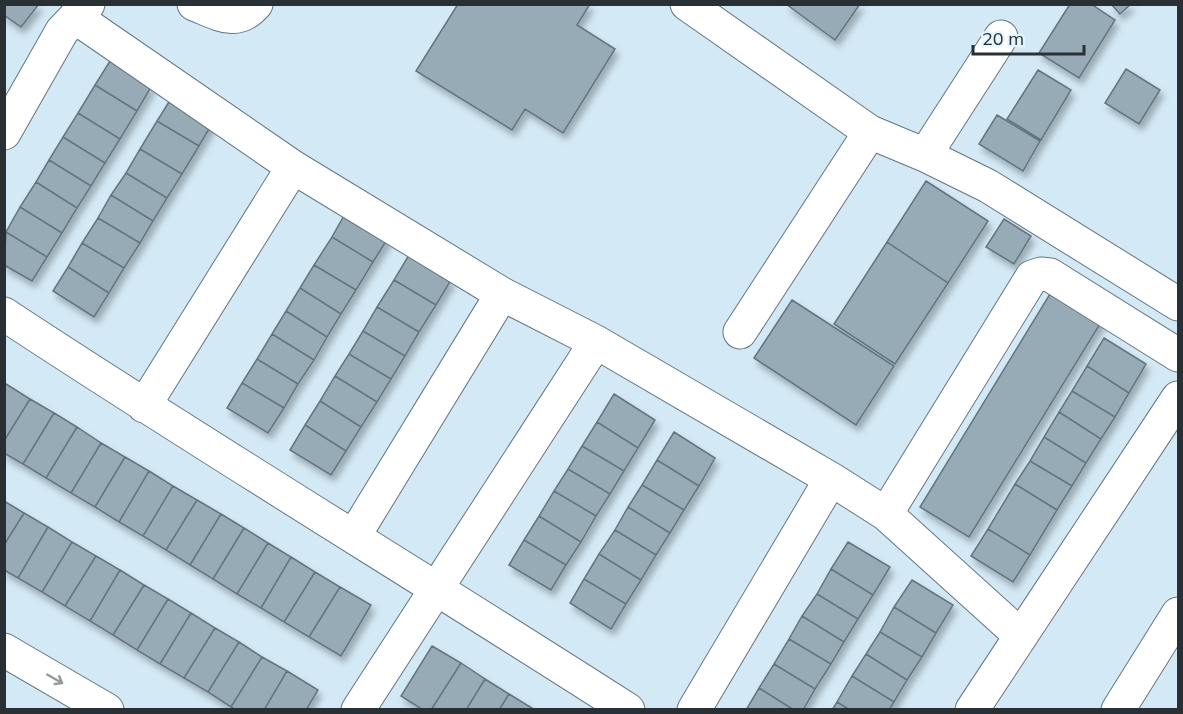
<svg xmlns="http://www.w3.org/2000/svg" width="1183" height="714" font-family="Mulish,sans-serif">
<defs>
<filter id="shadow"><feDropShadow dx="3.5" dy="6" stdDeviation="3" flood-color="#0004"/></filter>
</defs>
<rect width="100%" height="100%" fill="#d3e9f5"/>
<path fill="#97abb6" stroke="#62757f" stroke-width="1.5" filter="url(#shadow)" d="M4 4H39L21 27 4 15Z
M458 4H590L577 25 615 49 563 133 525 109 512 130 416 71Z
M786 4H860L835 40Z
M1070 4H1091L1115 20 1079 78 1039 53Z
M1111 4H1131L1120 14Z
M110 61 151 87 137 111 95 85Z
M1126 69 1160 90 1139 124 1105 103Z
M1038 70 1071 90 1041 140 1007 119Z
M95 85 137 111 120 139 78 113Z
M172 97 213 122 199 146 157 121Z
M78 113 120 139 105 163 63 137Z
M997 115 1040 141 1023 171 979 144Z
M157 121 199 146 182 174 140 149Z
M63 137 105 163 91 186 49 160Z
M140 149 182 174 167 198 126 173Z
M49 160 91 186 77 208 36 182Z
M126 173 167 198 153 221 111 195Z
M926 181 988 221 948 283 887 242Z
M36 182 77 208 62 233 20 207Z
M111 195 153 221 140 243 98 218Z
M20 207 62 233 47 257 6 232Z
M346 212 388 238 373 262 332 237Z
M98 218 140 243 124 268 82 243Z
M1004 219 1031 236 1014 264 986 247Z
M6 232 47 257 32 281 4 265Z
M332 237 373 262 356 290 314 265Z
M887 242 948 283 895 364 834 324Z
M82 243 124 268 109 293 68 267Z
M409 255 451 280 436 305 394 280Z
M314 265 356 290 341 314 300 288Z
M68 267 109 293 94 317 53 291Z
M394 280 436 305 419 332 377 307Z
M300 288 341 314 327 337 286 311Z
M1053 289 1103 319 969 537 920 507Z
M792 300 894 366 856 425 754 358Z
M377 307 419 332 405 356 363 331Z
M286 311 327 337 314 360 272 334Z
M363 331 405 356 391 379 349 354Z
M272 334 314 360 298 384 257 359Z
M1104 338 1146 364 1129 393 1087 366Z
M349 354 391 379 377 402 335 376Z
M257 359 298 384 284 408 242 383Z
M1087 366 1129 393 1115 417 1072 391Z
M335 376 377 402 361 427 320 401Z
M242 383 284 408 268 433 227 408Z
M6 384 30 399 4 441V386Z
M1072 391 1115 417 1101 439 1059 412Z
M614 394 655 420 638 448 597 422Z
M30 399 54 413 23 464 4 453V441Z
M320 401 361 427 346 451 305 425Z
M1059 412 1101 439 1086 463 1044 437Z
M54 413 77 427 46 478 23 464Z
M597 422 638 448 624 471 582 446Z
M305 425 346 451 331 475 290 450Z
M77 427 101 443 71 493 46 478Z
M674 432 715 458 699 486 657 460Z
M1044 437 1086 463 1072 486 1030 461Z
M101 443 125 457 95 507 71 493Z
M582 446 624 471 610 494 568 469Z
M125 457 149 471 119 522 95 507Z
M657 460 699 486 684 510 642 485Z
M1030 461 1072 486 1057 510 1015 484Z
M568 469 610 494 596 516 554 491Z
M149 471 173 486 143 536 119 522Z
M1015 484 1057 510 1030 555 988 529Z
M642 485 684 510 670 533 628 507Z
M173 486 197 500 166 550 143 536Z
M554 491 596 516 581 542 539 516Z
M197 500 221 514 190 565 166 550Z
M4 501 24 513 4 545Z
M628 507 670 533 656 555 615 530Z
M24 513 48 527 18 578 4 570V545Z
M221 514 244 528 213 579 190 565Z
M539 516 581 542 566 565 524 540Z
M48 527 72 542 42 592 18 578Z
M244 528 268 543 237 594 213 579Z
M988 529 1030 555 1013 582 971 556Z
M615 530 656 555 641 580 599 554Z
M524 540 566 565 551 590 509 565Z
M72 542 96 556 65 606 42 592Z
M848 542 890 567 873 595 831 569Z
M268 543 291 557 261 608 237 594Z
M599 554 641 580 626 604 584 579Z
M96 556 120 570 90 621 65 606Z
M291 557 315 572 284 622 261 608Z
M831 569 873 595 858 619 817 594Z
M120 570 144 585 113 635 90 621Z
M315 572 340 587 309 637 284 622Z
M584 579 626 604 611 629 570 603Z
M912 580 953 605 936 633 894 607Z
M144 585 168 599 137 650 113 635Z
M340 587 371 605 341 656 309 637Z
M817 594 858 619 844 642 802 616Z
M168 599 191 613 160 664 137 650Z
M894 607 936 633 922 657 880 632Z
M191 613 215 628 184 678 160 664Z
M802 616 844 642 831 664 789 639Z
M215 628 239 642 208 692 184 678Z
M880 632 922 657 907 680 866 654Z
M789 639 831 664 815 689 774 664Z
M239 642 262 657 231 707 208 692Z
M432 646 461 663 431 710H423L401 696Z
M866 654 907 680 894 702 852 676Z
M262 657 287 671 264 710H236L231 707Z
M461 663 485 679 466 710H431Z
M774 664 815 689 803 710H794L759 688Z
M287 671 318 690 306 710H264Z
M852 676 894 702 889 710H850L837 702Z
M485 679 509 694 499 710H466Z
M759 688 794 710H746Z
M509 694 532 708 531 710H499Z
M837 702 850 710H832Z"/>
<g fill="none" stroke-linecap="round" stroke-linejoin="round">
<defs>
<path id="minor" d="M194 4C218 13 236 27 256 4
M687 4 870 132 925 155 988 186 1178 304
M75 17 293 167 502 294 596 342 831 479 886 514 1032 277 1041 274 1050 275 1178 355
M4 133 62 31 88 4
M925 155 1001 37
M4 314C210 450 421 577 628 710
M740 332 870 132
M144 406 293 167
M886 514 1021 636
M354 536 502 294
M4 650 107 710
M358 710 596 342
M694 710 831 479
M972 710 1178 398
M1118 710 1178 614"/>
</defs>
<use href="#minor" stroke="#637681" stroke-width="35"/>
<use href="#minor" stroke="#fff" stroke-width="33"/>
</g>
<defs><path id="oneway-shaft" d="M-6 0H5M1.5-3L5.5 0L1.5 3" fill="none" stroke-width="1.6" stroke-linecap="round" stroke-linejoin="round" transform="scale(1.5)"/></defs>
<use stroke="#94989a" href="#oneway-shaft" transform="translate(55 679) rotate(30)"/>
<rect width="1183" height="714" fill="none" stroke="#283035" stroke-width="12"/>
<path d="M973 45v9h111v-9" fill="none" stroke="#283035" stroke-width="3"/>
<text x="982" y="45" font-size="18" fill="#283035" stroke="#e4f5ff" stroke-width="4.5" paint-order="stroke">20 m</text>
</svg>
